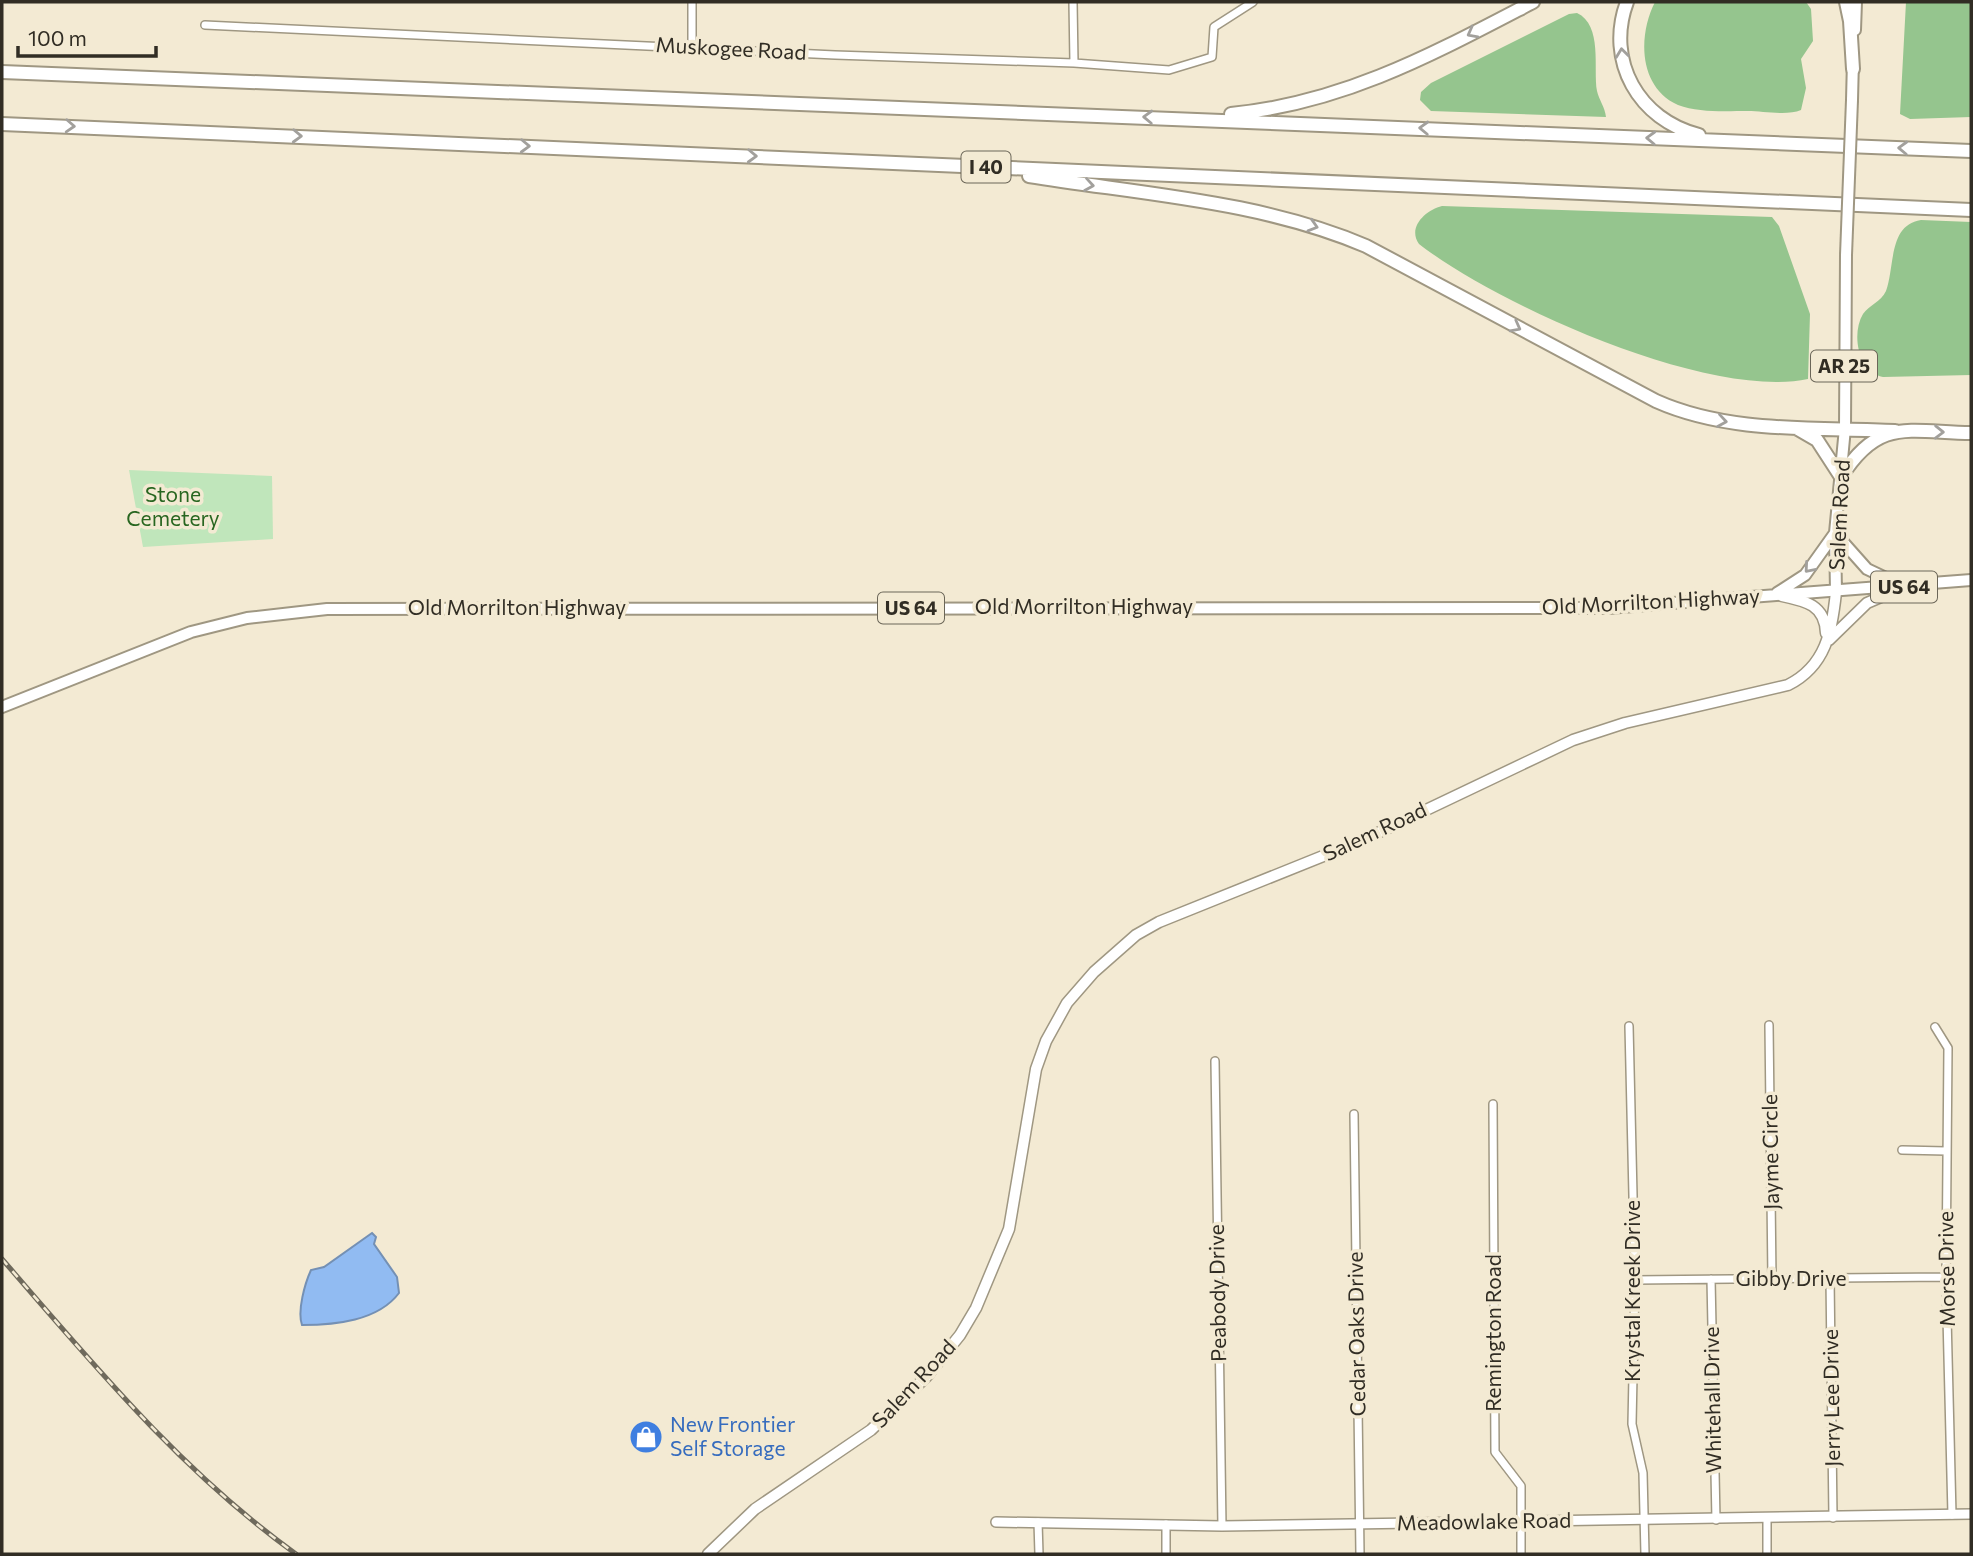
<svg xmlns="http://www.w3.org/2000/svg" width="1973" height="1556" font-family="Commissioner,sans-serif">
<rect width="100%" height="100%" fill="#f3ead3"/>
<path fill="#c0e6bb" d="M129 470 272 476 273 539 143 547Z"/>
<path fill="#95c58e" d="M1655 2H1806L1811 9 1813 41 1801 59 1806 88 1801 110C1787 116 1763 111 1748 111 1726 111 1699 113 1678 105 1638 87 1638 35 1655 2Z
M1906 2H1971V117L1910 119 1900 114Z
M1577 13C1603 25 1593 69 1597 91 1599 100 1605 107 1606 117L1431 111 1420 100 1421 92 1431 83 1569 14Z
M1442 206 1772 217 1779 226 1810 314 1808 379C1708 400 1498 305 1419 244 1407 227 1426 210 1442 206Z
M1921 220 1971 222V375L1883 377C1858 372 1851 334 1863 314 1869 305 1881 302 1886 291 1895 267 1888 225 1921 220Z"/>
<path fill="#91bbf2" stroke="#7490b4" stroke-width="2" d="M372 1233 376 1237 374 1244 397 1277 399 1293C378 1321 335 1325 302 1325 297 1311 305 1283 311 1270L324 1267Z"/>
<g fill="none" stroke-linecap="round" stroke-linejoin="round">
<defs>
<path id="minor" d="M692 2V47
M1073 2 1074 63
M205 25 835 55 1074 63 1169 70 1212 57 1214 27 1253 2
M1769 1025 1772 1279
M1629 1026 1635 1280 1632 1424 1643 1473 1645 1554
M1935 1027 1948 1048 1946 1277 1952 1515
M1215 1061 1222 1526
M1493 1104 1495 1452 1521 1486V1554
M1354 1114 1360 1554
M1902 1150 1946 1151
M1830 1278 1833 1518
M1711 1279 1716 1520
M1635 1280 1946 1277
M1038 1522 1039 1554
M1166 1524V1554
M1767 1554V1518"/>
<path id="tertiary" d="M996 1522 1222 1526 1971 1514"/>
<path id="secondary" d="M1782 596C1806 601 1825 605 1826 633
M1829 640 1867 603 1904 587
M708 1554 755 1509 871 1430 927 1376 960 1335 976 1308 1009 1229 1036 1069 1046 1041 1067 1003 1094 972 1136 935 1159 922 1363 840 1573 740 1625 723 1788 685C1826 666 1832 631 1836 592"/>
<path id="primary" d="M1855 30 1856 2
M1852 100 1853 60
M1836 592 1835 533 1845 428 1846 255
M1777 593 1805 575 1835 533 1867 569 1905 587
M2 707 191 632 247 618 327 609 1608 608 1971 580"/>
<path id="motorway" d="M1627 2C1605 61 1639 120 1699 135
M1846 2 1850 21 1853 69
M2 72 1971 151
M1231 114C1344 103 1433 54 1533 2
M2 124 1971 210
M1029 176C1141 194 1261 201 1366 246L1656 401C1730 434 1815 427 1895 431
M1798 429 1817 440 1841 477C1879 417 1908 432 1971 433"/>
</defs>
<use href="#minor" stroke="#9f9782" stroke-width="10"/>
<use href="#tertiary" stroke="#9f9782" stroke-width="12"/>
<use href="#secondary" stroke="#9f9782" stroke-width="13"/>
<use href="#primary" stroke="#9f9782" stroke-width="14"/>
<use href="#motorway" stroke="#9f9782" stroke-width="16"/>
<use href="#minor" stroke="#fff" stroke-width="7"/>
<use href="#tertiary" stroke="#fff" stroke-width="9"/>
<use href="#secondary" stroke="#fff" stroke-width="10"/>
<use href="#primary" stroke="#fff" stroke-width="10"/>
<use href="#motorway" stroke="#fff" stroke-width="12"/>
<defs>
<path id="rail" d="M2 1259C93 1364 182 1472 296 1554"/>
</defs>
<use href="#rail" stroke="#6f6a5c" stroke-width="5"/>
<use href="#rail" stroke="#f3ead3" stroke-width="2.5" stroke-dasharray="8" stroke-linecap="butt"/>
<defs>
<path id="primary-bridge" d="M1846 255 1852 100"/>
</defs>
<use href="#primary-bridge" stroke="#9f9782" stroke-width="14" stroke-linecap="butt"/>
<use href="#primary-bridge" stroke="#fff" stroke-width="10"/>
</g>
<defs><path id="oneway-chevron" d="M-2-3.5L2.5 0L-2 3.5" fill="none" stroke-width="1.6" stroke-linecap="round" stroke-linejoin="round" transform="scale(1.75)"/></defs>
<g stroke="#a2a09c">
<use href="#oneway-chevron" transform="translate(1472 33) rotate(152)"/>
<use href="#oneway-chevron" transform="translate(1622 53) rotate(-97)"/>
<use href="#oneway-chevron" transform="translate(1148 117) rotate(-178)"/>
<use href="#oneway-chevron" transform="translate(70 126) rotate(3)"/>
<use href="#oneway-chevron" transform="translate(1424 128) rotate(-178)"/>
<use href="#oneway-chevron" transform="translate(297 136) rotate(2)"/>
<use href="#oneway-chevron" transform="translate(1651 138) rotate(-178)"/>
<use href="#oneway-chevron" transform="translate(525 146) rotate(2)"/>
<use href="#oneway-chevron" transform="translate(1903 148) rotate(-178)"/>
<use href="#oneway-chevron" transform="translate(752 156) rotate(2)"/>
<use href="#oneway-chevron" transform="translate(1089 185) rotate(9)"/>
<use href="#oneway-chevron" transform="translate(1313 226) rotate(17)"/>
<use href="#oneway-chevron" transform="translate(1516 327) rotate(28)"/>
<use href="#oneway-chevron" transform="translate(1722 421) rotate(9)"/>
<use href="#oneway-chevron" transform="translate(1939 432) rotate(1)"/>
<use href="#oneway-chevron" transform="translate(1809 568) rotate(131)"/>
</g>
<defs>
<symbol id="shop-disc" viewBox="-11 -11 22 22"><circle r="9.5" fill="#3f7fe0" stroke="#f3ead3"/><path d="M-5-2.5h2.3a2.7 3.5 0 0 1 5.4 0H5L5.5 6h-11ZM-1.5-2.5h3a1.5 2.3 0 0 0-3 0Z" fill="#fff"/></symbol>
</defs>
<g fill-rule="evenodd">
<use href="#shop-disc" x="627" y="1418" width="38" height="38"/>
</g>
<g text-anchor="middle" stroke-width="7" stroke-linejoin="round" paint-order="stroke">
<g fill="#f3ead3" stroke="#6b6658" stroke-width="2">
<rect x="961.5" y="151.5" width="49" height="31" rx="5"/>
<rect x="1811" y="350.5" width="66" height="31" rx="5"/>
<rect x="1871" y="571.5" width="66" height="31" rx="5"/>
<rect x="878" y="592.5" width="66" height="31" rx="5"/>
</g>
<g font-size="19" font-weight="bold" fill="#312d24">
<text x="986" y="174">I 40</text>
<text x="1844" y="373">AR 25</text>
<text x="1904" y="594">US 64</text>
<text x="911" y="615">US 64</text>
</g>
<g font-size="21" fill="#312d24" stroke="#f3ead3">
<text transform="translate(731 49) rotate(3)" y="7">Muskogee Road</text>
<text transform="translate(1840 515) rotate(-87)" y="7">Salem Road</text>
<text transform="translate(1651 602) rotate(-3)" y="7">Old Morrilton Highway</text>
<text x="1084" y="614">Old Morrilton Highway</text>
<text x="517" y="615">Old Morrilton Highway</text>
<text transform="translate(1375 832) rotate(-25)" y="7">Salem Road</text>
<text transform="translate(1771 1152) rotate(-91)" y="7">Jayme Circle</text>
<text transform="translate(1947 1269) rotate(-91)" y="7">Morse Drive</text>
<text x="1791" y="1286">Gibby Drive</text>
<text transform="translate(1633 1291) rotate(-90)" y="7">Krystal Kreek Drive</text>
<text transform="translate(1218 1293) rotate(-91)" y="7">Peabody Drive</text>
<text transform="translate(1494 1333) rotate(-90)" y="7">Remington Road</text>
<text transform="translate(1357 1334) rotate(-91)" y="7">Cedar Oaks Drive</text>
<text transform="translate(914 1384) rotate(-47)" y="7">Salem Road</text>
<text transform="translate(1832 1398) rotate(-91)" y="7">Jerry Lee Drive</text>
<text transform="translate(1713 1400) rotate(-91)" y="7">Whitehall Drive</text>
<text transform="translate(1484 1522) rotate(-1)" y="7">Meadowlake Road</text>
</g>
<g font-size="21" fill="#286620" stroke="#f3ead3">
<text x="173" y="502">Stone<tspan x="173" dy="24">Cemetery</tspan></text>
</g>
<g font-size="21" fill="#366cbe" stroke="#f3ead3" text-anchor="start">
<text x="670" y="1432">New Frontier<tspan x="670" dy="24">Self Storage</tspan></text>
</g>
</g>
<rect width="1973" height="1556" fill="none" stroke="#312d24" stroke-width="7"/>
<path d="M18 46v10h138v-10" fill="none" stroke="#312d24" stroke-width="3.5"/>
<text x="28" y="46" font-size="21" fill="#312d24" stroke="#f3ead3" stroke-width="5" paint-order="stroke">100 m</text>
</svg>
